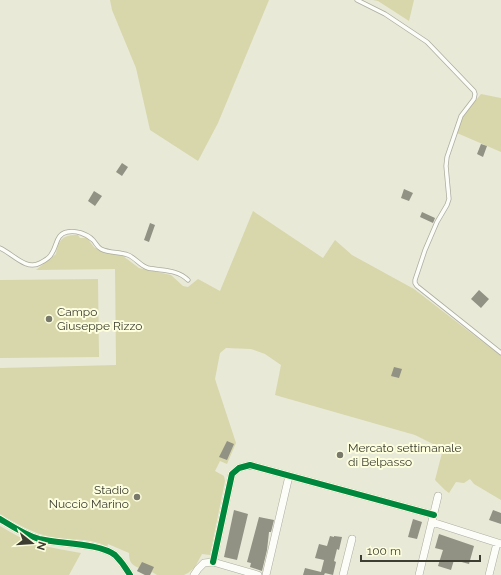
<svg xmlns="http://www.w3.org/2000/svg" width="501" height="575" font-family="Raleway,sans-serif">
<rect width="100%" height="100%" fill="#e9e9d8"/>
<path fill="#d7d7ab" d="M110 0H269L218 123 198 161 150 130 136 68 112 10Z
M373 0H414L409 21 378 1Z
M481 94 501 98V152L457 133 461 118Z
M253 211 323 258 335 240 352 255 414 289 501 356V500L474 484 470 479 464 483 456 482 449 493 445 490 435 480 443 449 415 435 275 395 281 365 265 354 251 349 226 348 220 353 215 379 236 443 227 464 220 461 215 471 224 476 225 481 210 555 202 554 195 567 188 573 184 575H157L152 572 150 575H145L137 571 139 568C131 565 129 561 129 553L108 544 107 547C91 537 69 541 51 537 32 533 17 524 0 514V368L116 365 115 269 36 270 56 254C58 240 63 234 78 235L80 238H87L94 247 99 250 123 256 139 268 171 275 183 286 188 287 198 279 220 291Z
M98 279 99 357 0 358V280Z
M0 526C12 533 24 540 37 544 51 548 66 550 81 553L69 575H0Z"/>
<path fill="#919184" d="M481 144 487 146 483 157 477 154Z
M122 163 128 167 122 176 116 172Z
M404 189 413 193 409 201 401 198Z
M94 191 102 196 95 206 88 201Z
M422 212 435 218 433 223 420 217Z
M150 223 155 225 149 242 144 240Z
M479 290 489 299 481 308 471 299Z
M394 367 402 369 399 378 391 376Z
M227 441 234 444 227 460 219 457Z
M234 510 248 514 237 560 224 557Z
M493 510 501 513V524L489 520Z
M259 517 274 520 271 532H269L267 550 262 571 250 567 251 563 247 562Z
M413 519 422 522 417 539 408 537Z
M439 534 474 546 469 564 454 560 451 570 438 566 443 550 435 548Z
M330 536 334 537V536L342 537 339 550 337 549 334 561 336 562 333 575 321 572 324 560 315 558 319 544 327 546Z
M142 562 154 567 150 575H145L137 571Z
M305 568 325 573 324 575H303Z"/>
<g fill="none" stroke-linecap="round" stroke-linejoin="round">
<defs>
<path id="lane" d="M357 0 385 14 427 42 474 91 475 94 474 99 461 116 447 157 446 166 449 199 447 205 437 222 425 250 415 280V283L417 286 501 353
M0 248C12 253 26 271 40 263 44 261 50 258 52 253 57 246 56 234 67 232 76 230 87 234 93 240 96 243 97 247 101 249 109 253 119 252 128 255 136 258 140 266 148 268 162 271 177 269 188 280"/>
<path id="street" d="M0 519C13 527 25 535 39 539 60 544 99 543 115 555 121 561 126 568 130 575
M432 522 501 544
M213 562 232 474 239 468 250 465 434 515
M194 575 198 569 204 563 213 562 258 575
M266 575 289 476
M343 575 352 539
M419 575 438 496
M489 575 497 543"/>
</defs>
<use href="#lane" stroke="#acac9f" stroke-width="5"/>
<use href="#street" stroke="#acac9f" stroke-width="8"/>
<use href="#lane" stroke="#fcfcf9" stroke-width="3.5"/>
<use href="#street" stroke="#fcfcf9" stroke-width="7"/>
<defs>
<path id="cycleway" d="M0 519C13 527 25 535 39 539 60 544 99 543 115 555 121 561 126 568 130 575
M213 562 232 474 239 468 250 465 434 515"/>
</defs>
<use href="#cycleway" stroke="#fdfede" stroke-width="8"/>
<use href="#cycleway" stroke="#00873e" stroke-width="6"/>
</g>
<g fill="#79796b" stroke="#fdfede" stroke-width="1.5">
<circle cx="49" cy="319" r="4"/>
<circle cx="340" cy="455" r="4"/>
<circle cx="137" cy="497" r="4"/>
</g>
<g text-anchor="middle" stroke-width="4" stroke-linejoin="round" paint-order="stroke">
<g font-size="12" fill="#3d3d31" stroke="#fdfede" text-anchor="start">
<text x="57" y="316">Campo<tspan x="57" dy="14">Giuseppe Rizzo</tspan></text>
<text x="348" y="452">Mercato settimanale<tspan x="348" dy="14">di Belpasso</tspan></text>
<text x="129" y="494" text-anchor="end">Stadio<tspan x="129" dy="14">Nuccio Marino</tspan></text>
</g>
</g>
<g transform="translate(32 543) rotate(107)" stroke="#fdfede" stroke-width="3" paint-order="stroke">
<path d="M0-3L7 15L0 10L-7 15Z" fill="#3d3d31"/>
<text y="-6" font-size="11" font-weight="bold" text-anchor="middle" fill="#3d3d31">N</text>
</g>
<path d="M361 555v6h119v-6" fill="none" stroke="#3d3d31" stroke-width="2"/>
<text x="367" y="555" font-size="12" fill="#3d3d31" stroke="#fdfede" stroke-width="3" paint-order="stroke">100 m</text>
</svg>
